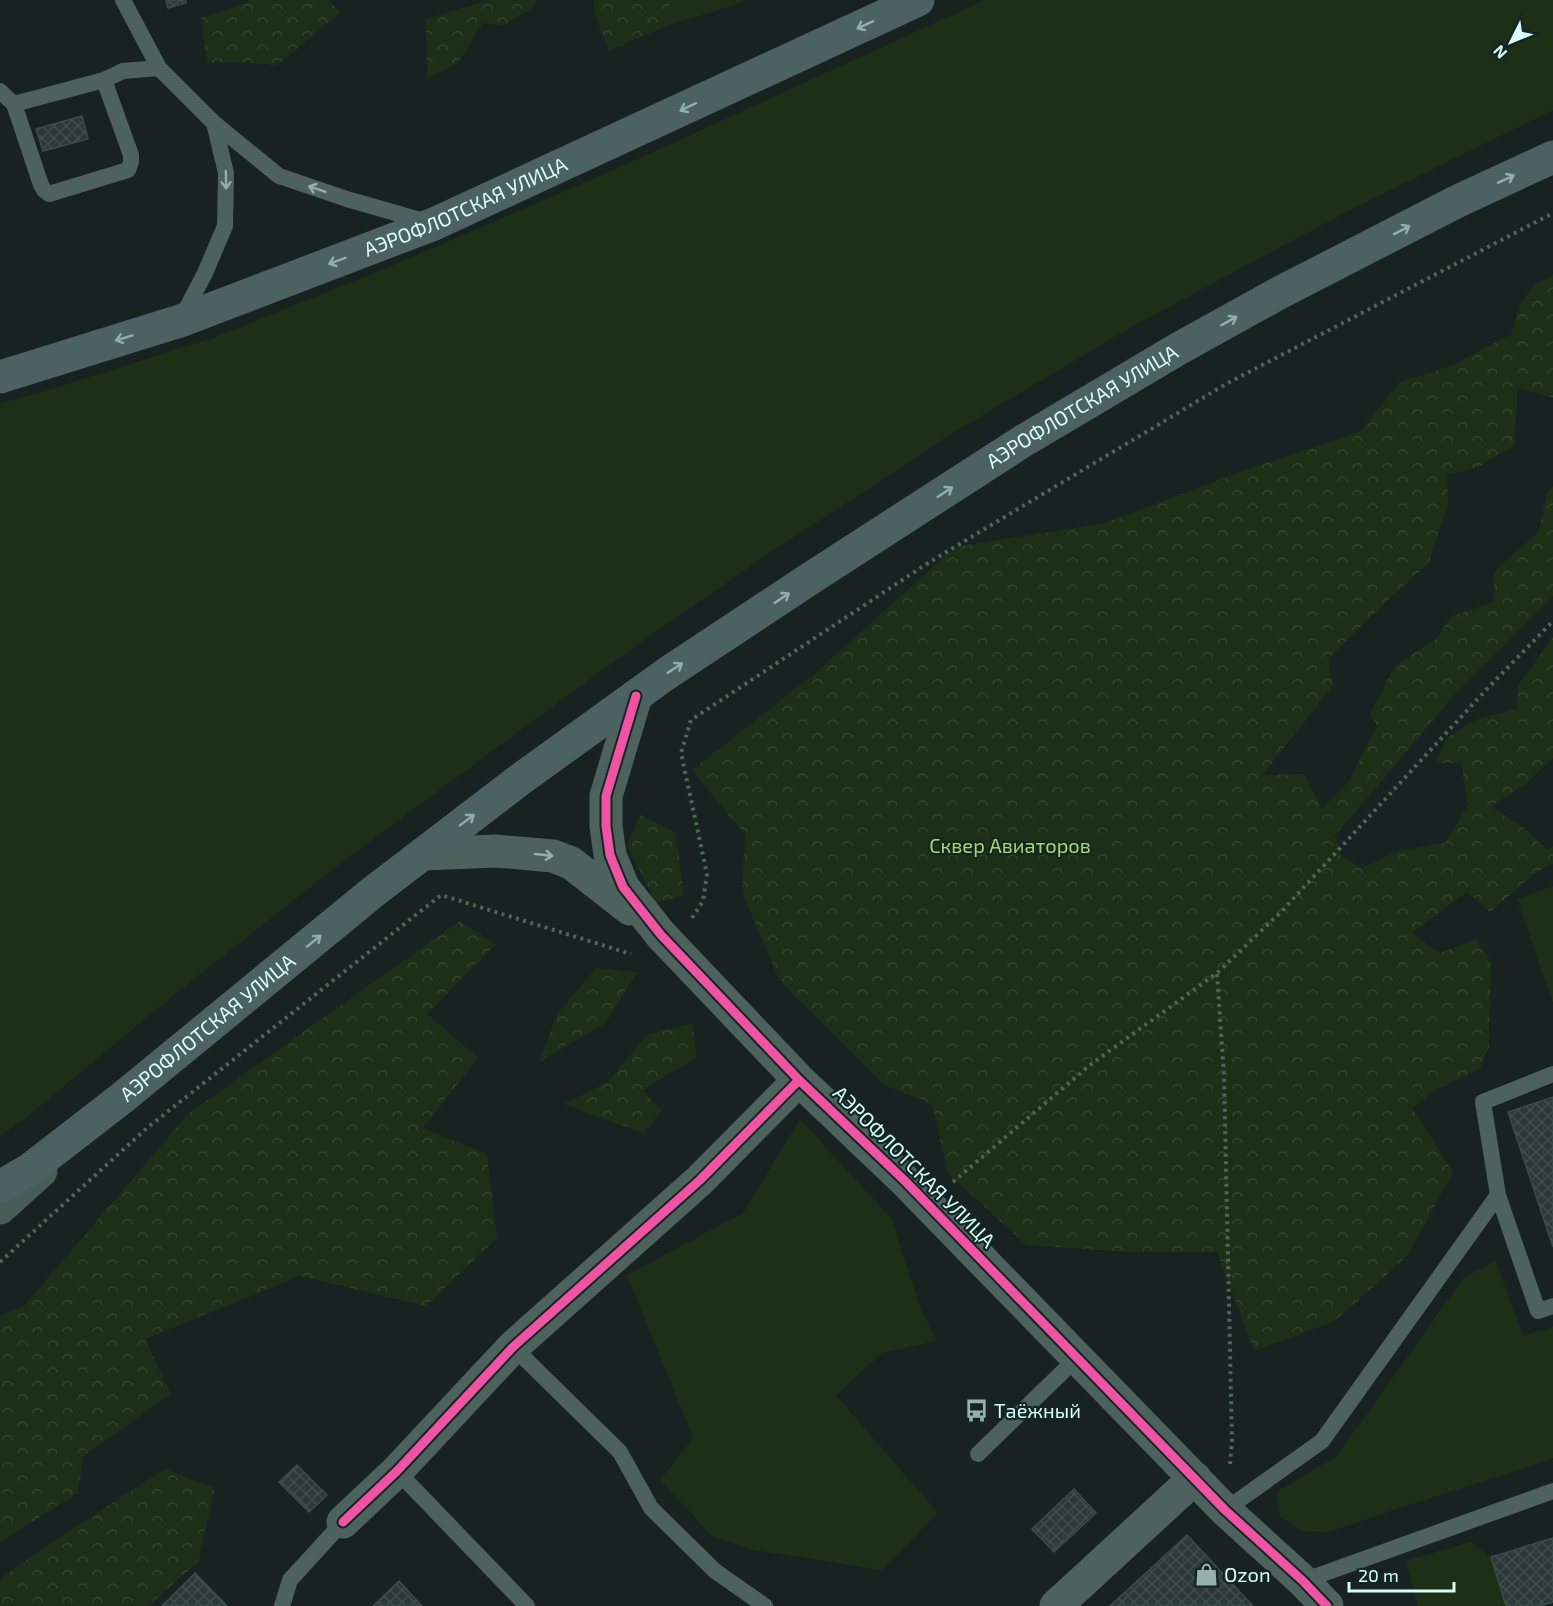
<svg xmlns="http://www.w3.org/2000/svg" width="1553" height="1606" font-family="'Exo 2',sans-serif">
<defs>
<pattern id="forest-crowns" width="20" height="18" patternUnits="userSpaceOnUse" patternTransform="scale(1.5)"><rect width="20" height="18" fill="#1e2f17"/><path d="M2 6a3 3 0 1 1 6 0M12 15a3 3 0 1 1 6 0" fill="none" stroke="#33442e"/></pattern>
<pattern id="building-cross-hatch" width="8" height="8" patternUnits="userSpaceOnUse" patternTransform="scale(1.5)"><rect width="8" height="8" fill="#2c3938"/><path d="M0 0l8 8M0 8l8-8" fill="none" stroke="#404d4c"/></pattern>
</defs>
<rect width="100%" height="100%" fill="#172221"/>
<path fill="#1e2f17" d="M594 0H744L741 3 667 26 609 50 594 11Z
M985 0H1553V110L1350 210 1131 327 942 440 758 561 624 654 346 859 179 991 23 1120 0 1136V403L39 393 213 338 389 267 618 168Z
M1553 886V1004L1517 899Z
M800 1119 891 1218 921 1309 937 1341 882 1353 836 1395 938 1513 882 1570 754 1550 711 1535 660 1480 693 1438 627 1275 743 1213Z
M1496 1261 1523 1336 1553 1327V1458L1328 1532 1300 1531 1281 1517 1277 1506 1278 1491 1337 1456 1464 1277Z
M1470 1542 1491 1557 1506 1606H1418L1406 1561Z"/>
<path fill="url(#forest-crowns)" d="M248 0H329L340 13 277 65 236 62 207 63 201 18 248 2Z
M490 0H537L531 9 502 26 483 23 457 64 427 78 426 19Z
M597 0H670L667 26 609 50 594 11Z
M1553 275V398L1518 388 1514 446 1476 468 1447 475 1448 504 1429 563 1392 596 1328 659 1333 686 1262 775 1304 774 1322 809 1349 781 1377 726 1370 714 1395 666 1436 639 1452 616 1494 602V572L1539 531 1547 493 1553 486V596L1454 695 1363 803 1335 835 1341 857 1363 868 1398 851 1445 843 1468 805 1461 763H1435L1448 737 1478 719 1517 709 1518 686 1553 637V758L1527 783 1491 806 1526 830 1547 850 1553 846V864L1535 873 1490 912 1467 892 1412 933 1440 953 1476 939 1491 962 1489 1047 1480 1069 1439 1088 1412 1108 1453 1172 1408 1255 1387 1274 1335 1321 1254 1351 1217 1252H1128L1026 1245 948 1173 932 1104 884 1085 779 980 742 892 745 835 692 770 818 671 955 547 1105 523 1242 471 1360 432 1400 382 1451 366 1512 334 1519 305 1535 284Z
M640 815 676 833 684 896 656 903 627 846Z
M460 921 496 944 427 1014 478 1058 423 1128 487 1154 497 1238 426 1306 300 1276 145 1339 171 1394 83 1456 78 1493 0 1542V1316L24 1306 189 1113Z
M596 968 637 972 606 1023 539 1062 558 1013Z
M693 1023 696 1057 643 1090 662 1111 643 1133 564 1104 608 1082 647 1035Z
M165 1469 215 1488 198 1562 148 1606H0V1579L61 1536Z"/>
<path fill="url(#building-cross-hatch)" stroke="#394b4a" stroke-width="1.5" d="M166 0H186V3L168 8Z
M82 116 88 139 43 151 36 129Z
M1553 1097V1247L1508 1112Z
M297 1465 327 1495 309 1512 279 1482Z
M1074 1489 1096 1513 1054 1552 1032 1529Z
M1187 1535 1253 1606H1110Z
M1553 1538V1602L1540 1606H1506L1491 1557Z
M195 1573 227 1606H162Z
M399 1581 422 1606H373Z"/>
<g fill="none" stroke-linecap="round" stroke-linejoin="round">
<path stroke="#506556" stroke-width="4" stroke-dasharray="3 4.5" stroke-linecap="butt" d="M692 918 703 901 707 874 681 753 691 720 928 563 1226 384 1553 213
M1217 974 1224 1075 1232 1442 1230 1464
M953 1182 1090 1065 1217 973 1282 911 1484 692 1553 621
M0 1262 147 1128 441 895 631 954"/>
<path stroke="#4d625c" stroke-width="16" d="M123 0 159 68 214 123 279 176 347 199 427 222
M0 91 14 104 104 80 123 71 159 68
M14 104 41 185 44 190 49 194 128 170 131 162V155L104 80
M182 317 205 273 225 226 226 173 214 123
M1553 1074 1483 1102 1498 1195 1538 1311 1553 1306
M513 1347 620 1452 651 1508 715 1571 765 1606
M978 1454 1078 1357
M394 1468 527 1606
M1225 1510 1322 1441 1498 1195
M1303 1581 1553 1491
M282 1606 290 1580 343 1522"/>
<path stroke="#4d625c" stroke-width="33" d="M636 696 606 796V826L610 855 623 887 661 935 799 1080 904 1180 1225 1510 1303 1581 1327 1606
M423 854 496 851 553 856 571 863 630 909
M343 1522 397 1471 513 1347 700 1180 799 1080
M1056 1606 1195 1478"/>
<path stroke="#475e58" stroke-width="33" d="M0 1208 41 1171"/>
<g stroke="#4b6162" stroke-width="33">
<path id="s1" d="M0 377 180 321 434 224 918 0"/>
<path id="s2" d="M0 1187 29 1170 122 1098 373 892 518 781 666 674 811 578 1023 441 1178 349 1281 292 1458 201 1553 157"/>
</g>
<defs>
<path id="cycleway" d="M636 696 606 796V826L610 855 623 887 661 935 799 1080 904 1180 1225 1510 1303 1581 1327 1606
M343 1522 397 1471 513 1347 700 1180 799 1080"/>
</defs>
<use href="#cycleway" stroke="#122725" stroke-width="13"/>
<use href="#cycleway" stroke="#f153a3" stroke-width="9"/>
</g>
<defs><path id="oneway-shaft" d="M-6 0H5M1.5-3L5.5 0L1.5 3" fill="none" stroke-width="1.6" stroke-linecap="round" stroke-linejoin="round" transform="scale(1.5)"/></defs>
<g stroke="#92afac">
<use href="#oneway-shaft" transform="translate(865 25) rotate(155)"/>
<use href="#oneway-shaft" transform="translate(688 107) rotate(155)"/>
<use href="#oneway-shaft" transform="translate(1506 179) rotate(-25)"/>
<use href="#oneway-shaft" transform="translate(1402 230) rotate(-27)"/>
<use href="#oneway-shaft" transform="translate(337 261) rotate(159)"/>
<use href="#oneway-shaft" transform="translate(1229 321) rotate(-29)"/>
<use href="#oneway-shaft" transform="translate(124 338) rotate(163)"/>
<use href="#oneway-shaft" transform="translate(945 492) rotate(-33)"/>
<use href="#oneway-shaft" transform="translate(782 598) rotate(-34)"/>
<use href="#oneway-shaft" transform="translate(675 668) rotate(-33)"/>
<use href="#oneway-shaft" transform="translate(467 820) rotate(-37)"/>
<use href="#oneway-shaft" transform="translate(314 941) rotate(-39)"/>
</g>
<g stroke="#94b0a9">
<use href="#oneway-shaft" transform="translate(226 180) rotate(89)"/>
<use href="#oneway-shaft" transform="translate(317 189) rotate(-161)"/>
<use href="#oneway-shaft" transform="translate(544 855) rotate(6)"/>
</g>
<defs>
<symbol id="bus-bare" viewBox="-9 -9 18 18"><path d="M-5-6H5V4H4V6H2V4H-2V6H-4V4H-5ZM-3.5-4V0h7V-4ZM-3.5 1.2v1.5H-2V1.2ZM2 1.2v1.5H3.5V1.2Z" fill="#96b0ab" stroke="#122725" stroke-width="2.5" paint-order="stroke"/></symbol>
<symbol id="shop-bare" viewBox="-9 -9 18 18"><path d="M-5-2.5h2.3a2.7 3.5 0 0 1 5.4 0H5L5.5 6h-11ZM-1.5-2.5h3a1.5 2.3 0 0 0-3 0Z" fill="#96b0ab" stroke="#122725" stroke-width="2.5" paint-order="stroke"/></symbol>
</defs>
<g fill-rule="evenodd">
<use href="#bus-bare" x="960" y="1394" width="33" height="33"/>
<use href="#shop-bare" x="1190" y="1558" width="33" height="33"/>
</g>
<g text-anchor="middle" stroke-width="4.5" stroke-linejoin="round" paint-order="stroke">
<g font-size="20" fill="#dafdf6" stroke="#122725">
<text dy="7" stroke="none"><textPath href="#s1" startOffset="496">АЭРОФЛОТСКАЯ УЛИЦА</textPath></text>
<text dy="7" stroke="none"><textPath href="#s2" startOffset="1336">АЭРОФЛОТСКАЯ УЛИЦА</textPath></text>
<text dy="7" stroke="none"><textPath href="#s2" startOffset="262">АЭРОФЛОТСКАЯ УЛИЦА</textPath></text>
<text transform="translate(914 1167) rotate(45)" y="7">АЭРОФЛОТСКАЯ УЛИЦА</text>
</g>
<g font-size="20" fill="#a8d96a" stroke="#122725">
<text x="1010" y="853">Сквер Авиаторов</text>
</g>
<g font-size="20" fill="#dafdf6" stroke="#122725" text-anchor="start">
<text x="994" y="1418">Таёжный</text>
<text x="1224" y="1582">Ozon</text>
</g>
</g>
<g transform="translate(1511 42) rotate(227)" stroke="#122725" stroke-width="4.5" paint-order="stroke">
<path d="M0-4.5L10 22L0 15L-10 22Z" fill="#dafdf6"/>
<text y="-9" font-size="16" font-weight="bold" text-anchor="middle" fill="#dafdf6">N</text>
</g>
<path d="M1349 1582v9h105v-9" fill="none" stroke="#dafdf6" stroke-width="3"/>
<text x="1358" y="1582" font-size="18" fill="#dafdf6" stroke="#122725" stroke-width="4.5" paint-order="stroke">20 m</text>
</svg>
